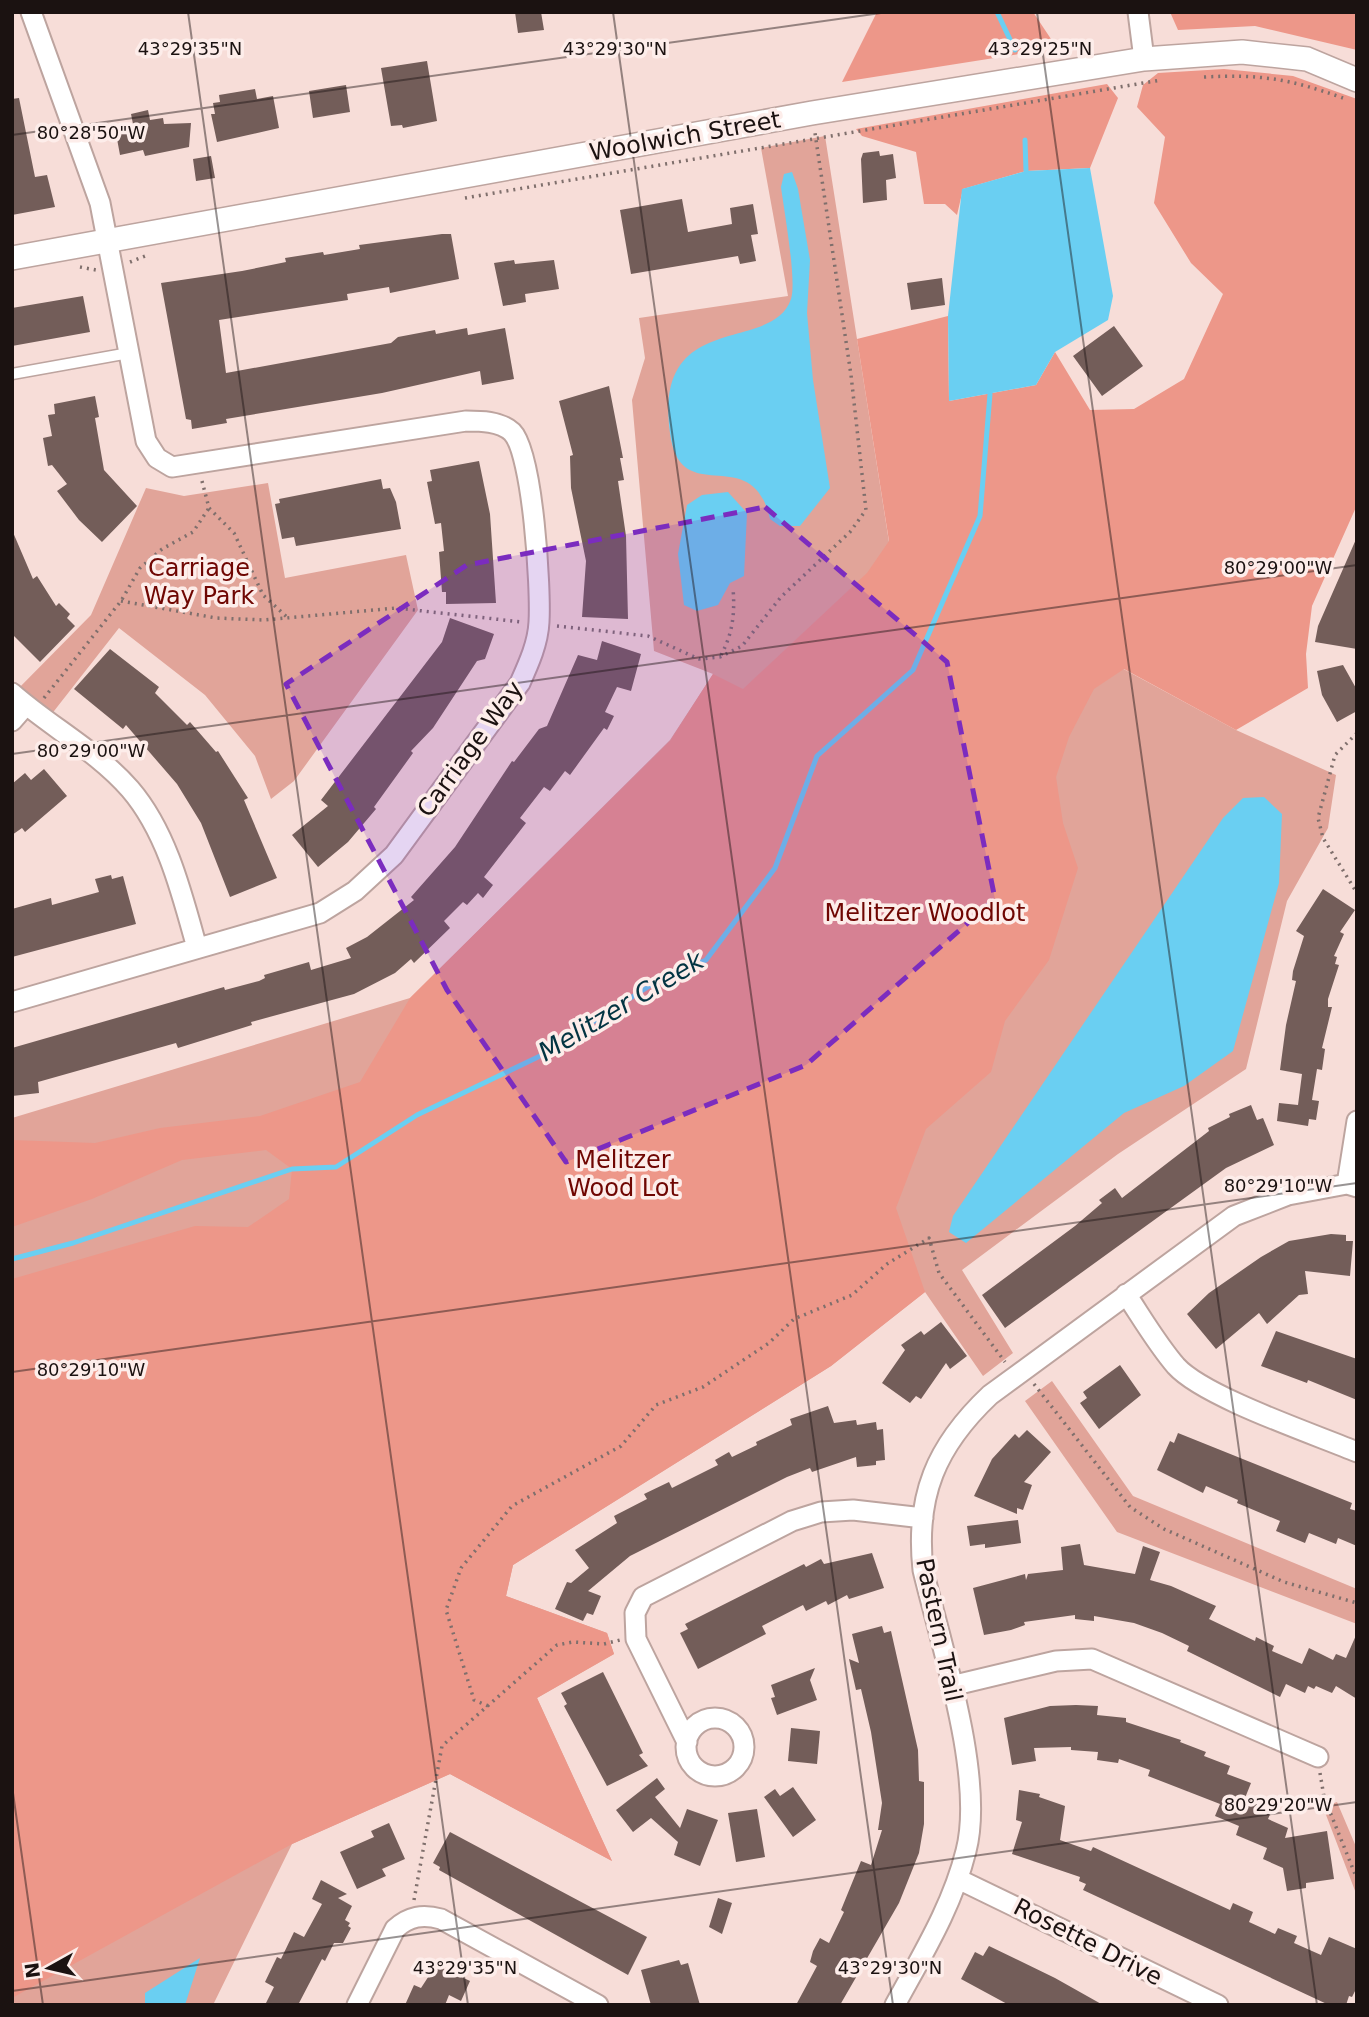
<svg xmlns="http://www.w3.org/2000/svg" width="1369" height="2017" font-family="'DejaVu Sans',sans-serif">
<rect width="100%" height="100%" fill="#f7ddd8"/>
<path fill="#e1a499" d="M825 136 889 542 1236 730 1336 775 1328 828 1287 901 1246 1069 1118 1154 962 1270 1013 1353 983 1376 925 1292 831 1366 513 1565 506 1596 607 1633 614 1654 537 1698 612 1861 450 1774 292 1844 213 2005H12V1118L410 998 670 740 713 674 654 651 632 400 645 358 639 318 788 296 761 148Z
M268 483 285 578 406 555 418 610 294 781 271 799 255 756 205 695 119 628 47 720 13 694 91 615 146 488 184 496Z
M1052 1381 1133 1496 1357 1589V1624L1117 1532 1025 1401Z
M1337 1802 1357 1849V1896L1323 1807Z"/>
<path fill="#ed9789" d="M877 12H1033L1057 48 842 82Z
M1170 12H1357V50L1255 26 1178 30Z
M1224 69 1293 76 1357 99V505L1312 606 1306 654 1308 688 1236 730 1124 669 1094 689 1069 737 1056 777 1063 823 1078 868 1049 960 1005 1021 991 1072 926 1129 896 1208 925 1292 831 1366 513 1565 506 1596 607 1633 614 1654 537 1698 612 1861 450 1774 292 1844 12 1998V1279L195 1226 248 1227 289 1199 292 1169 266 1150 182 1160 92 1199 12 1227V1140L95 1143 160 1128 260 1116 360 1082 410 998 670 741 713 674 743 689 867 573 889 541 857 339 948 316 949 401 1036 385 1055 352 1090 410 1134 409 1184 379 1223 294 1191 263 1154 203 1165 137 1137 107 1143 85 1158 73Z
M1107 84 1118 98 1090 168 1026 171 963 189 957 215 945 204H924L916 152 862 136 856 129Z"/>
<path fill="#6acff2" d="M1090 168 1113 296 1108 320 1055 352 1036 385 949 401 948 316 962 189 1026 171Z
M792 172 798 189 810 260 807 313 813 380 830 488 800 526H780L770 519C752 439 680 512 670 433 653 307 772 355 791 299 797 281 784 210 781 187L784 174Z
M728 492 747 513 744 576 730 583 718 605 697 611 684 605 678 554 687 505 702 495Z
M1264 797 1282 814 1279 883 1233 1051 1184 1086 1124 1113 966 1243 949 1232 953 1216 1223 818 1243 798Z
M200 1958 185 2005H145V1993Z"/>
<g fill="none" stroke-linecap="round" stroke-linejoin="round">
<path stroke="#6acff2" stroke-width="5" d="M997 12 1015 50
M1025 140 1026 171
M12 1259 73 1243 292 1169 336 1167 417 1115 538 1057 654 983 706 960 775 868 817 756 913 670 980 516 990 394"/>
</g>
<path fill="#735d59" d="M515 12H541L544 30 518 33Z
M427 61 437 121 403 128 402 125 391 126 381 68Z
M346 85 350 112 313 118 309 91Z
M255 89 257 99 273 96 279 128 217 142 211 114H215L213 103 220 102 219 95Z
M19 98 35 177 47 175 55 207 12 215V99Z
M148 110 150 120 163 118 164 124 191 123 189 147 145 156 143 150 120 155 115 128 133 124 131 114Z
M879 151 880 156 893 154 896 178 886 180 887 200 863 203 861 159 863 153Z
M211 156 215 178 196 181 193 159Z
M682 199 688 232 732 224 730 208 753 204 758 234 751 235 756 261 740 264 738 256 631 274 620 210Z
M442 234H451L459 279 390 293 389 287 347 294 348 300 219 320 226 373 391 343 398 337 435 330 436 334 467 328 468 335 505 328 514 379 482 385 480 371 382 393 226 419 227 423 192 429 191 420 186 419 161 283 242 271 286 262 285 258 323 252 324 255 360 249 359 245Z
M514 260 515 264 554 260 559 289 525 294 526 302 503 306 494 263Z
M942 278 945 305 911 310 907 283Z
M83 296 90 332 12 346V308Z
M1114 326 1143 366 1102 396 1073 356Z
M609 386 623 458H620L624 480 618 481 626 536 628 619 582 617 586 561 571 488 570 456 573 455 559 401Z
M95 396 99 417 95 418 104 470 137 506 102 542 79 520 57 491 67 484 52 465 48 466 43 438 52 436 48 415 55 414 54 404Z
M479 461 490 514 496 603 446 604V592H442L439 552 444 551 441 523 435 524 427 482 432 481 430 470Z
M381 479 383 489 390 488 396 502 401 529 296 546 294 537 282 539 275 504 280 503 279 499Z
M12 530 33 579 37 576 56 606 59 603 70 614 67 618 75 626 40 662 12 634Z
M1357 537V649L1315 642 1318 626Z
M450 618 494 634 485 659 477 661 433 728 411 751 413 753 374 807 376 809 348 842 318 867 292 835 328 806 321 800 442 642Z
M602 641 641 654 631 691 617 687 605 712 614 716 607 730 604 728 570 775 565 771 550 791 544 787 520 818 526 823 484 877 493 885 483 898 478 893 467 905 463 902 444 921 450 928 414 963 411 959 395 973 354 994 251 1022 252 1025 178 1048 176 1043 38 1082 39 1093 12 1096V1048L224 987 225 990 259 981 265 978 264 975 309 962 311 970 351 958 346 948 367 937 414 900 411 897 455 847 512 761 514 762 539 729 547 726 578 655 597 660Z
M110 649 159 687 155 693 187 725 190 722 216 752 218 751 248 798 244 800 277 878 230 897 201 823 177 784 126 725 123 729 74 689Z
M1343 665 1357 690V711L1337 722 1322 695 1317 671Z
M44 769 67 796 25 832 22 828 12 835V784L25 773 31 780Z
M111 875 112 879 123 876 136 924 12 957V909L51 898 52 905 99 892 95 879Z
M1323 889 1355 910 1340 932 1344 934 1334 956 1337 957 1335 964 1339 965 1328 999V1007H1332L1322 1048 1325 1049 1322 1070 1317 1069 1312 1100 1319 1101 1316 1120 1309 1119 1308 1126 1277 1121 1279 1103 1298 1105 1302 1074 1280 1070 1286 1025 1296 981 1292 980 1293 971 1304 936 1296 931Z
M1251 1105 1257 1120 1263 1118 1274 1145 1226 1168 1005 1328 982 1295 1075 1226 1102 1203 1099 1200 1115 1188 1122 1198 1209 1131 1208 1128 1230 1117 1229 1114Z
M1331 1234 1346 1235V1241H1353L1350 1276 1305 1271 1308 1294 1299 1295 1267 1324 1259 1313 1216 1349 1187 1314 1209 1293 1261 1257 1289 1241Z
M941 1322 967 1356 950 1369 946 1363 921 1399 916 1396 910 1403 882 1383 905 1350 901 1345 921 1331 924 1335Z
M1276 1331 1357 1359V1400L1308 1380 1307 1383 1261 1366Z
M1120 1365 1141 1395 1099 1429 1080 1403 1087 1398 1083 1392Z
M828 1406 834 1423 856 1420 857 1425 876 1422 877 1430 883 1429 885 1460 876 1461V1465L857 1467 856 1457 812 1472 810 1468 787 1477 630 1556 588 1591 601 1596 593 1615 587 1613 583 1621 555 1609 567 1582 571 1583 589 1568 575 1550 617 1523 614 1516 647 1499 644 1494 669 1482 672 1488 718 1465 715 1460 729 1452 732 1457 757 1445 756 1442 792 1425 790 1419Z
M1027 1430 1051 1452 1024 1482 1032 1485 1023 1510 1017 1508V1514L974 1496 992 1459 1015 1434 1019 1438Z
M1178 1433 1352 1503 1350 1509 1357 1511V1546L1338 1538 1336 1544 1309 1533 1305 1543 1276 1531 1280 1521 1237 1503 1238 1500 1206 1486 1203 1493 1157 1470 1170 1441 1174 1443Z
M1018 1520 1021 1543 985 1548V1544L970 1546 967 1526Z
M1080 1544 1084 1565 1135 1574 1143 1546 1160 1552 1150 1580 1171 1586 1216 1606 1209 1619 1255 1641 1256 1637 1274 1646 1272 1651 1302 1664 1309 1648 1333 1660 1336 1654 1346 1658 1357 1633V1699L1336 1686 1332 1693 1316 1686 1314 1689 1308 1686 1305 1693 1286 1684 1280 1697 1187 1651 1189 1646 1162 1633 1134 1623 1094 1616V1621L1075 1619V1615L1024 1622 1025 1625 1011 1630 984 1635 973 1588 1025 1574 1026 1580 1028 1574 1063 1570 1061 1547Z
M872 1553 884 1588 849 1599 847 1595 828 1605 826 1601 806 1611 803 1605 762 1626 766 1634 698 1669 680 1633 688 1629 685 1624 804 1564 806 1567 821 1559 824 1564Z
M882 1626 884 1633 891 1631 918 1750 919 1781 924 1782V1824L919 1853 899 1903 840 2005H796L817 1966 810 1962 813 1951 820 1938 829 1943 844 1912 841 1910 861 1861 871 1865 882 1830H878L882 1803 871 1732 861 1689 856 1690 849 1659 859 1663 852 1634Z
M815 1668 810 1680 817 1700 777 1715 771 1698 775 1697 771 1685Z
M603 1672 643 1753 639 1755 648 1766 607 1786 564 1706 567 1704 561 1693Z
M1076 1705 1098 1706 1097 1715 1126 1718V1722L1181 1740 1180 1742 1206 1752 1204 1756 1230 1766 1227 1774 1251 1783 1245 1798 1272 1810 1268 1819 1288 1828 1285 1838 1327 1831 1334 1879 1306 1883V1888L1287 1891 1283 1868 1263 1859 1267 1848 1236 1835 1239 1826 1215 1816 1220 1804 1148 1776 1150 1770 1119 1759 1118 1763 1097 1760 1098 1752 1071 1750V1747L1034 1748 1036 1761 1012 1765 1004 1718 1050 1706Z
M791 1728 820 1731 817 1764 788 1761Z
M657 1778 665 1789 655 1797 680 1828 687 1809 718 1820 700 1866 674 1855 678 1842 651 1818 633 1832 616 1810Z
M793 1787 816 1820 793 1837 764 1797 775 1789 780 1796Z
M1019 1790 1040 1794 1039 1797 1065 1806 1060 1840 1091 1851 1093 1847 1230 1910 1233 1903 1253 1912 1249 1922 1275 1934 1278 1928 1297 1936 1294 1943 1321 1955 1329 1937 1357 1949V1987L1352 1997 1349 1996 1346 2005H1329L1083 1890 1086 1884 1079 1881 1080 1877 1012 1854 1022 1822 1016 1820Z
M757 1809 765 1857 736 1862 728 1813Z
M389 1823 405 1859 382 1869 386 1876 357 1889 340 1852 374 1837 371 1831Z
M450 1832 647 1937 628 1975 439 1870 440 1867 433 1863Z
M321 1880 347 1894 338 1898 352 1906 345 1920 350 1923 348 1926 351 1928 343 1943H334L325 1961 322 1959 298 2005H265L274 1987 265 1982 277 1957 281 1959 294 1932 304 1937 322 1904 312 1899Z
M718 1898 732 1903 722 1934 709 1927Z
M989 1946 1055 1978 1103 2005H1009L961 1979 975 1952 983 1956Z
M679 1960 681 1965 688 1963 700 2005H651L641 1970Z
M436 1965 470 1981 461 2001 449 1995 445 2005H405L414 1985 421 1988Z"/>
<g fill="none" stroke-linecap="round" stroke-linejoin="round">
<defs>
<path id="service" d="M12 374 129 353"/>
<path id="minor" d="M1138 12 1144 59
M12 693C49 726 97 751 130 789 167 832 182 894 197 948
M12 721 26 705
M12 1002 320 913 355 891 394 855 520 683C529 663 538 643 539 622 541 589 533 453 512 432 500 421 480 421 466 421L172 467 157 458 146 441 100 203 31 12
M1347 1184 1357 1121
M1126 1294C1142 1318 1157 1344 1176 1366 1204 1397 1314 1434 1357 1452
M951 1686 1056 1661 1092 1659 1318 1757
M686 1747a29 29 0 1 1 58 0a29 29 0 1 1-58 0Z
M687 1742 636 1639 635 1613 643 1597 792 1521 821 1512 853 1510 923 1518
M958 1879 1218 2005
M357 2005 395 1929C409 1916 423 1914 441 1919L598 2005
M895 2005C922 1955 952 1907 966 1851 985 1778 941 1645 923 1570 915 1496 936 1446 990 1395L1234 1216 1288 1195 1347 1184 1357 1187"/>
<path id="tertiary" d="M12 258 812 113 1144 59 1242 52 1307 59 1357 80"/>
</defs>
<use href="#service" stroke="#bda49f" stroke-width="13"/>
<use href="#minor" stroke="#bda49f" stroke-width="23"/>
<use href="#tertiary" stroke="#bda49f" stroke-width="26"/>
<path stroke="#7f6f6c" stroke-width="3.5" stroke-dasharray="2 5" stroke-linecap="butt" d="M1204 77C1261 74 1290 79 1343 98
M465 198 1161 80
M130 262 148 255
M80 267 96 270
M202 481 209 508 234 533 263 595 288 618
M121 601 216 618 264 620 396 608 522 622
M557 626 648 636 699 659 720 657 742 646 781 597 850 532 866 510 851 375 815 133
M721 655C733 633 735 613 733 588
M44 698 121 601 140 568 162 549 193 532 209 508
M1357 733 1335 755 1318 818 1323 838 1357 893
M1034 1384 1130 1507 1164 1529 1284 1582 1357 1603
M488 1706 474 1700 446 1610 461 1568 512 1506 621 1446 656 1405 703 1387 769 1343 794 1319 852 1295 887 1264 929 1238 939 1273 1005 1362
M1320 1773 1324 1797 1357 1879
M414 1900 442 1746 557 1645 573 1642 604 1644 620 1640"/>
<use href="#service" stroke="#fff" stroke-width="10"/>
<use href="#minor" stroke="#fff" stroke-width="19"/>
<use href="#tertiary" stroke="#fff" stroke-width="23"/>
</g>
<path fill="#7b2cbf" fill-opacity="0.2" stroke="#7b2cbf" stroke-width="5" stroke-dasharray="14 9" stroke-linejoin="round" d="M765 507 947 662 995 899 806 1065 566 1162 447 990 286 684 467 565Z"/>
<path fill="none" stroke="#1b1211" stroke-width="2" stroke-opacity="0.45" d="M188 12 468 2005M613 12 893 2005M1037 12 1317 2005M12 135 888 12M12 754 1357 565M12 1372 1357 1183M12 1786 43 2005M12 1991 1357 1802"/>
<g text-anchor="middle" stroke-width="7" stroke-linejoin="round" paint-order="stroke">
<g font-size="24" fill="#1b1211" stroke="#fdedea">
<text transform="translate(685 136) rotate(-10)" y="8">Woolwich Street</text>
<text transform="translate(470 749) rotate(-54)" y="8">Carriage Way</text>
<text transform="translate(939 1630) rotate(78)" y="8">Pastern Trail</text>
<text transform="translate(1088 1942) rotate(27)" y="8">Rosette Drive</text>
</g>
<g font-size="24" fill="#6f0602" stroke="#fdedea">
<text x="199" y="576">Carriage<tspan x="199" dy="28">Way Park</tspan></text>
<text x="925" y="921">Melitzer Woodlot</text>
<text x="623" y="1168">Melitzer<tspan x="623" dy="28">Wood Lot</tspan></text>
</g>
<g font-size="26" font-style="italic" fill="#033442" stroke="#fdedea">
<text transform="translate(621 1006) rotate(-31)" y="9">Melitzer Creek</text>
</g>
</g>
<g font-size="18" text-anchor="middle" fill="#1b1211" stroke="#fdedea" stroke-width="7" stroke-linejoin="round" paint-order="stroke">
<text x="190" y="55">43°29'35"N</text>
<text x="615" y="55">43°29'30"N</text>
<text x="1040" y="55">43°29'25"N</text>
<text x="91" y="139">80°28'50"W</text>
<text x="1278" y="574">80°29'00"W</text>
<text x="91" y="757">80°29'00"W</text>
<text x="1278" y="1192">80°29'10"W</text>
<text x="91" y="1376">80°29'10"W</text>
<text x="1278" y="1811">80°29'20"W</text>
<text x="465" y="1974">43°29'35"N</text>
<text x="890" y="1974">43°29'30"N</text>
</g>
<rect width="1369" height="2017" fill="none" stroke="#1b1211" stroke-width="28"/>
<g transform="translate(49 1968) rotate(262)" stroke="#fdedea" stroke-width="5" paint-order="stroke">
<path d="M0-5L12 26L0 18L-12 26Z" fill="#1b1211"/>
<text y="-10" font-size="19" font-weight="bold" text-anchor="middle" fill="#1b1211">N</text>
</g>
</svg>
